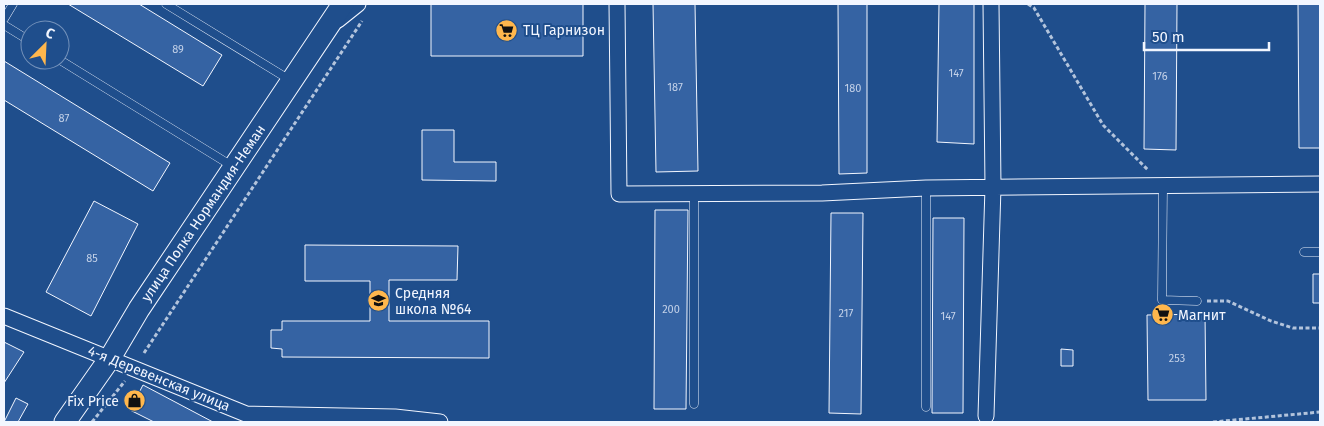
<svg xmlns="http://www.w3.org/2000/svg" width="1324" height="426" font-family="'Fira Sans',sans-serif">
<rect width="100%" height="100%" fill="#1f4e8c"/>
<path fill="#3563a3" stroke="#f2f6ff" d="M68 4H139L222 55 203 86Z
M431 4H583V56H431Z
M653 4H695L698 171 656 172Z
M838 4H867V173L839 174Z
M939 4H974V144L937 142Z
M1145 4H1177L1176 150 1144 149Z
M1298 4H1320V148H1299Z
M4 61 170 163 153 191 4 100Z
M422 130H454V162H496V181L422 180Z
M94 201 138 224 91 316 46 292Z
M655 210H688L686 409H654Z
M831 213H863L861 414 829 413Z
M933 218H964L963 413H932Z
M305 245 458 246 457 280H389V321H489V358L282 357V349L271 348V330H282V321H370V281H305Z
M1313 274H1320V303H1313Z
M1205 314 1206 400H1148L1147 315Z
M4 342 24 352 4 383Z
M1061 349 1073 350V366H1061Z
M143 385 213 422H154L130 410Z
M16 398 28 404 18 422H4Z"/>
<g fill="none" stroke-linecap="round" stroke-linejoin="round">
<defs>
<path id="lane" d="M166 4 290 80
M4 19 13 4
M4 25 30 41
M60 60 232 166
M1163 185 1162 300 1197 301
M1304 252H1320
M694 404V194
M926 407V188"/>
<path id="street" d="M617 4 619 194 822 193 926 188 1320 184
M338 20 358 4
M4 316 246 414 395 417 440 422
M986 416 993 187 991 4"/>
<path id="secondary" d="M65 422 110 358 139 309 343 4"/>
</defs>
<use href="#lane" stroke="#f2f6ff" stroke-width="9"/>
<use href="#street" stroke="#f2f6ff" stroke-width="17"/>
<use href="#secondary" stroke="#f2f6ff" stroke-width="23"/>
<path stroke="#b3c4dc" stroke-width="3" stroke-dasharray="4 2.5" stroke-linecap="butt" d="M1028 4 1034 8 1103 125 1148 170
M1207 301H1228L1271 321 1293 328H1320
M144 353 362 21
M92 422 125 381
M1213 422 1320 412"/>
<use href="#lane" stroke="#1f4e8c" stroke-width="8"/>
<use href="#street" stroke="#1f4e8c" stroke-width="15"/>
<use href="#secondary" stroke="#1f4e8c" stroke-width="21"/>
</g>
<defs>
<symbol id="supermarket-disc" viewBox="-11 -11 22 22"><circle r="9.5" fill="#ffb74d" stroke="#1f4e8c"/><path d="M-6-5.5h2.5l.6 2H6L4.5 2H-2.5L-4.4-4H-6ZM-1.5 3.2a1.3 1.3 0 1 0 .1 0ZM3 3.2a1.3 1.3 0 1 0 .1 0Z" fill="#111"/></symbol>
<symbol id="school-disc" viewBox="-11 -11 22 22"><circle r="9.5" fill="#ffb74d" stroke="#1f4e8c"/><path d="M0-5L7-2L0 1L-7-2ZM-4 1L0 2.5L4 1V4Q0 6-4 4Z" fill="#111"/></symbol>
<symbol id="shop-disc" viewBox="-11 -11 22 22"><circle r="9.5" fill="#ffb74d" stroke="#1f4e8c"/><path d="M-5-2.5h2.3a2.7 3.5 0 0 1 5.4 0H5L5.5 6h-11ZM-1.5-2.5h3a1.5 2.3 0 0 0-3 0Z" fill="#111"/></symbol>
</defs>
<g fill-rule="evenodd">
<use href="#supermarket-disc" x="494" y="18" width="25" height="25"/>
<use href="#school-disc" x="366" y="288" width="25" height="25"/>
<use href="#supermarket-disc" x="1150" y="302" width="25" height="25"/>
<use href="#shop-disc" x="122" y="388" width="25" height="25"/>
</g>
<g text-anchor="middle" stroke-width="4" stroke-linejoin="round" paint-order="stroke">
<g font-size="11" fill="#c3d1e8">
<text x="178" y="53">89</text>
<text x="956" y="77">147</text>
<text x="1160" y="80">176</text>
<text x="675" y="91">187</text>
<text x="853" y="92">180</text>
<text x="64" y="122">87</text>
<text x="92" y="262">85</text>
<text x="671" y="313">200</text>
<text x="846" y="317">217</text>
<text x="948" y="320">147</text>
<text x="1177" y="362">253</text>
</g>
<g font-size="14" fill="#f2f6ff" stroke="#1f4e8c" text-anchor="start">
<text x="523" y="35">ТЦ Гарнизон</text>
<text x="395" y="298">Средняя<tspan x="395" dy="16">школа №64</tspan></text>
<text x="1178" y="320">Магнит</text>
<text x="119" y="406" text-anchor="end">Fix Price</text>
</g>
<g font-size="14" fill="#f2f6ff" stroke="#1f4e8c">
<text transform="translate(203 213) rotate(-56)" y="5">улица Полка Нормандия-Неман</text>
<text transform="translate(159 378) rotate(22)" y="5">4-я Деревенская улица</text>
</g>
</g>
<rect width="1324" height="426" fill="none" stroke="#f2f6ff" stroke-width="10"/>
<g transform="translate(45 45) rotate(24)"><circle r="24" fill="#1f4e8c" stroke="#7391ba"/>
<path d="M0-4L9 19L0 12L-9 19Z" fill="#ffb74d"/>
<text y="-8" font-size="14" font-weight="bold" text-anchor="middle" fill="#f2f6ff">С</text>
</g>
<path d="M1144 42v8h125v-8" fill="none" stroke="#f2f6ff" stroke-width="2.5"/>
<text x="1152" y="42" font-size="15" fill="#f2f6ff" stroke="#1f4e8c" stroke-width="4" paint-order="stroke">50 m</text>
</svg>
